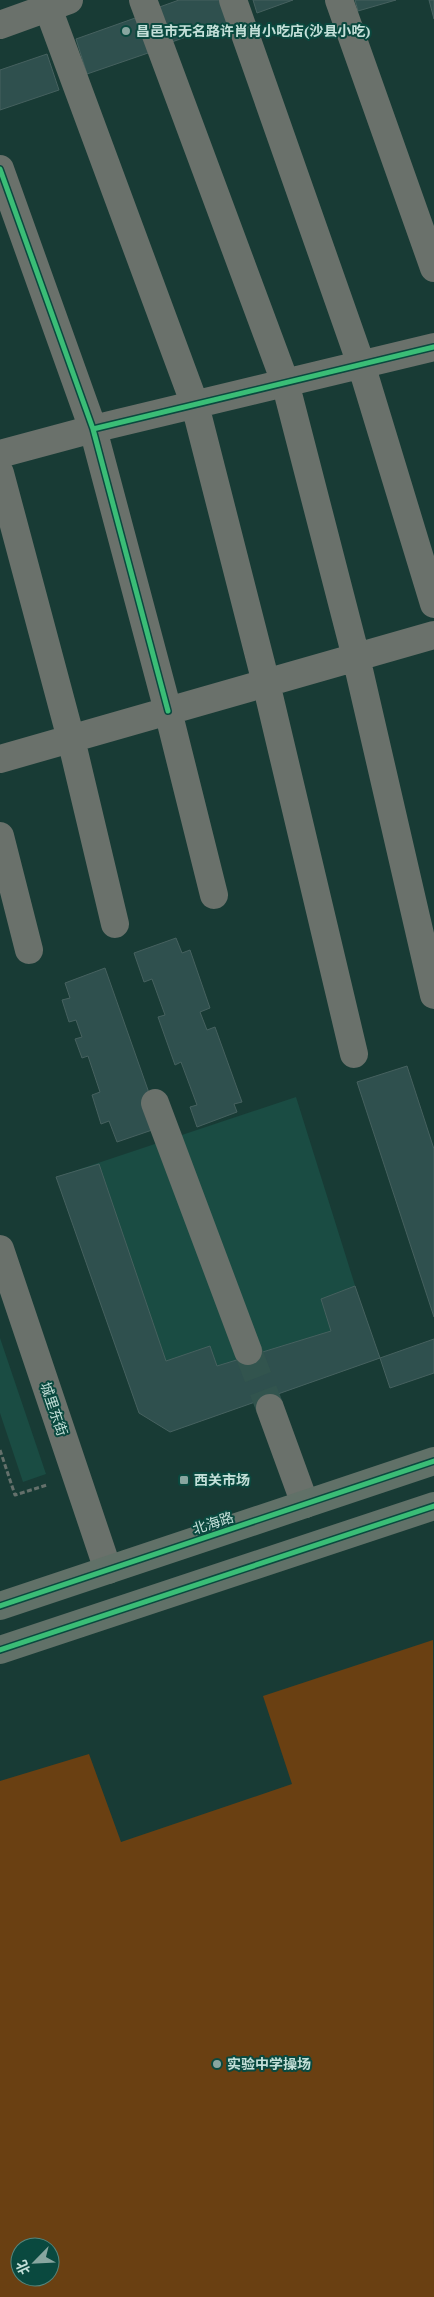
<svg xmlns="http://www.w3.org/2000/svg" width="434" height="2297" font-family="'PT Serif','Noto Sans SC',serif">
<rect width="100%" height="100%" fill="#183b35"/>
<path fill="#1a4c43" d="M296 1097 358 1295 380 1358 170 1432 139 1413 56 1177Z
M0 1338 46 1474 23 1482 0 1413Z"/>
<path fill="#6a4012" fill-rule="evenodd" d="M433 1640 434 2297H0V1781L89 1754 121 1842 292 1784 263 1696ZM20 2247H50V2277H20Z"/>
<path fill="#2f504e" stroke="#46615f" d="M179 0H222L229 22 166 44 154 9Z
M253 0H293L257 13Z
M355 0H396L358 11Z
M429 0H434V19Z
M138 17 151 52 87 74 76 39Z
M47 54 59 90 0 110V70Z
M176 938 182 953 190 950 210 1008 200 1012 207 1030 215 1027 242 1102 234 1104 237 1112 197 1127 190 1107 197 1105 181 1062 175 1065 158 1017 165 1015 152 979 144 982 134 953Z
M105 968 161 1127 117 1142 109 1121 101 1124 92 1095 100 1092 88 1056 82 1058 75 1039 82 1037 76 1020 69 1022 62 1000 70 998 65 983Z
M407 1066 434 1149V1317L357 1082Z
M99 1164 166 1361 210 1346 217 1366 331 1331 321 1299 355 1286 380 1358 170 1432 139 1413 56 1177Z
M434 1339V1373L390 1388 380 1358Z"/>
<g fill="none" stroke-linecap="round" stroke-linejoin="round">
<path stroke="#32544e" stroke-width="28" stroke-dasharray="28 14" stroke-linecap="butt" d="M248 1351 270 1408"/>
<path stroke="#64706b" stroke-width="3" stroke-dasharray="5 2.5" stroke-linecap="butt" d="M0 1450 15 1495 47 1485"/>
<path stroke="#6a716b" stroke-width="28" d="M143 0 285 382 356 657 434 995
M233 0 361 364 434 604
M339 0 434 268
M48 8 195 405 266 683 354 1054
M0 25 69 0
M0 169 93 429 168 711 214 895
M0 454 93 429 434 347
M0 473 71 739 115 924
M0 759 434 635
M0 836 29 950
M155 1103 248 1351
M0 1249 108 1570
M270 1408 305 1504"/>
<path stroke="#617168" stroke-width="28" d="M0 1606 434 1461
M0 1650 434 1506"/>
<defs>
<path id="cycleway" d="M0 169 93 429 168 711
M93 429 434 347
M0 1606 434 1461
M0 1650 434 1506"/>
</defs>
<use href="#cycleway" stroke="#0a493f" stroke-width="8"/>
<use href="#cycleway" stroke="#3abd76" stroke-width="5"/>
</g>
<g fill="#88a6a0" stroke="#0a493f" stroke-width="2">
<circle cx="126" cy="31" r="5"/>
<rect x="179" y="1475" width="10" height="10" rx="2.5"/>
<circle cx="217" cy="2064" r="5"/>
</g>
<g text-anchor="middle" stroke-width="4" stroke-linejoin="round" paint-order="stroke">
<g font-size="14" font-weight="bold" fill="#c4e0d9" stroke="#0a493f" text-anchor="start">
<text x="136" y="36">昌邑市无名路许肖肖小吃店(沙县小吃)</text>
<text x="194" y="1485">西关市场</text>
<text x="227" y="2069">实验中学操场</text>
</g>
<g font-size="14" fill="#c4e0d9" stroke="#0a493f">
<text transform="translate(54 1409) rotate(71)" y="5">城里东街</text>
<text transform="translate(213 1523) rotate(-18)" y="5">北海路</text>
</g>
</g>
<g transform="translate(35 2262) rotate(246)"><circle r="24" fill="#0a493f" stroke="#54857d"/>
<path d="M0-4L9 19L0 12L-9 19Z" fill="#88a6a0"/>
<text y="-8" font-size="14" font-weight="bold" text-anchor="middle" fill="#c4e0d9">北</text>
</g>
</svg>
